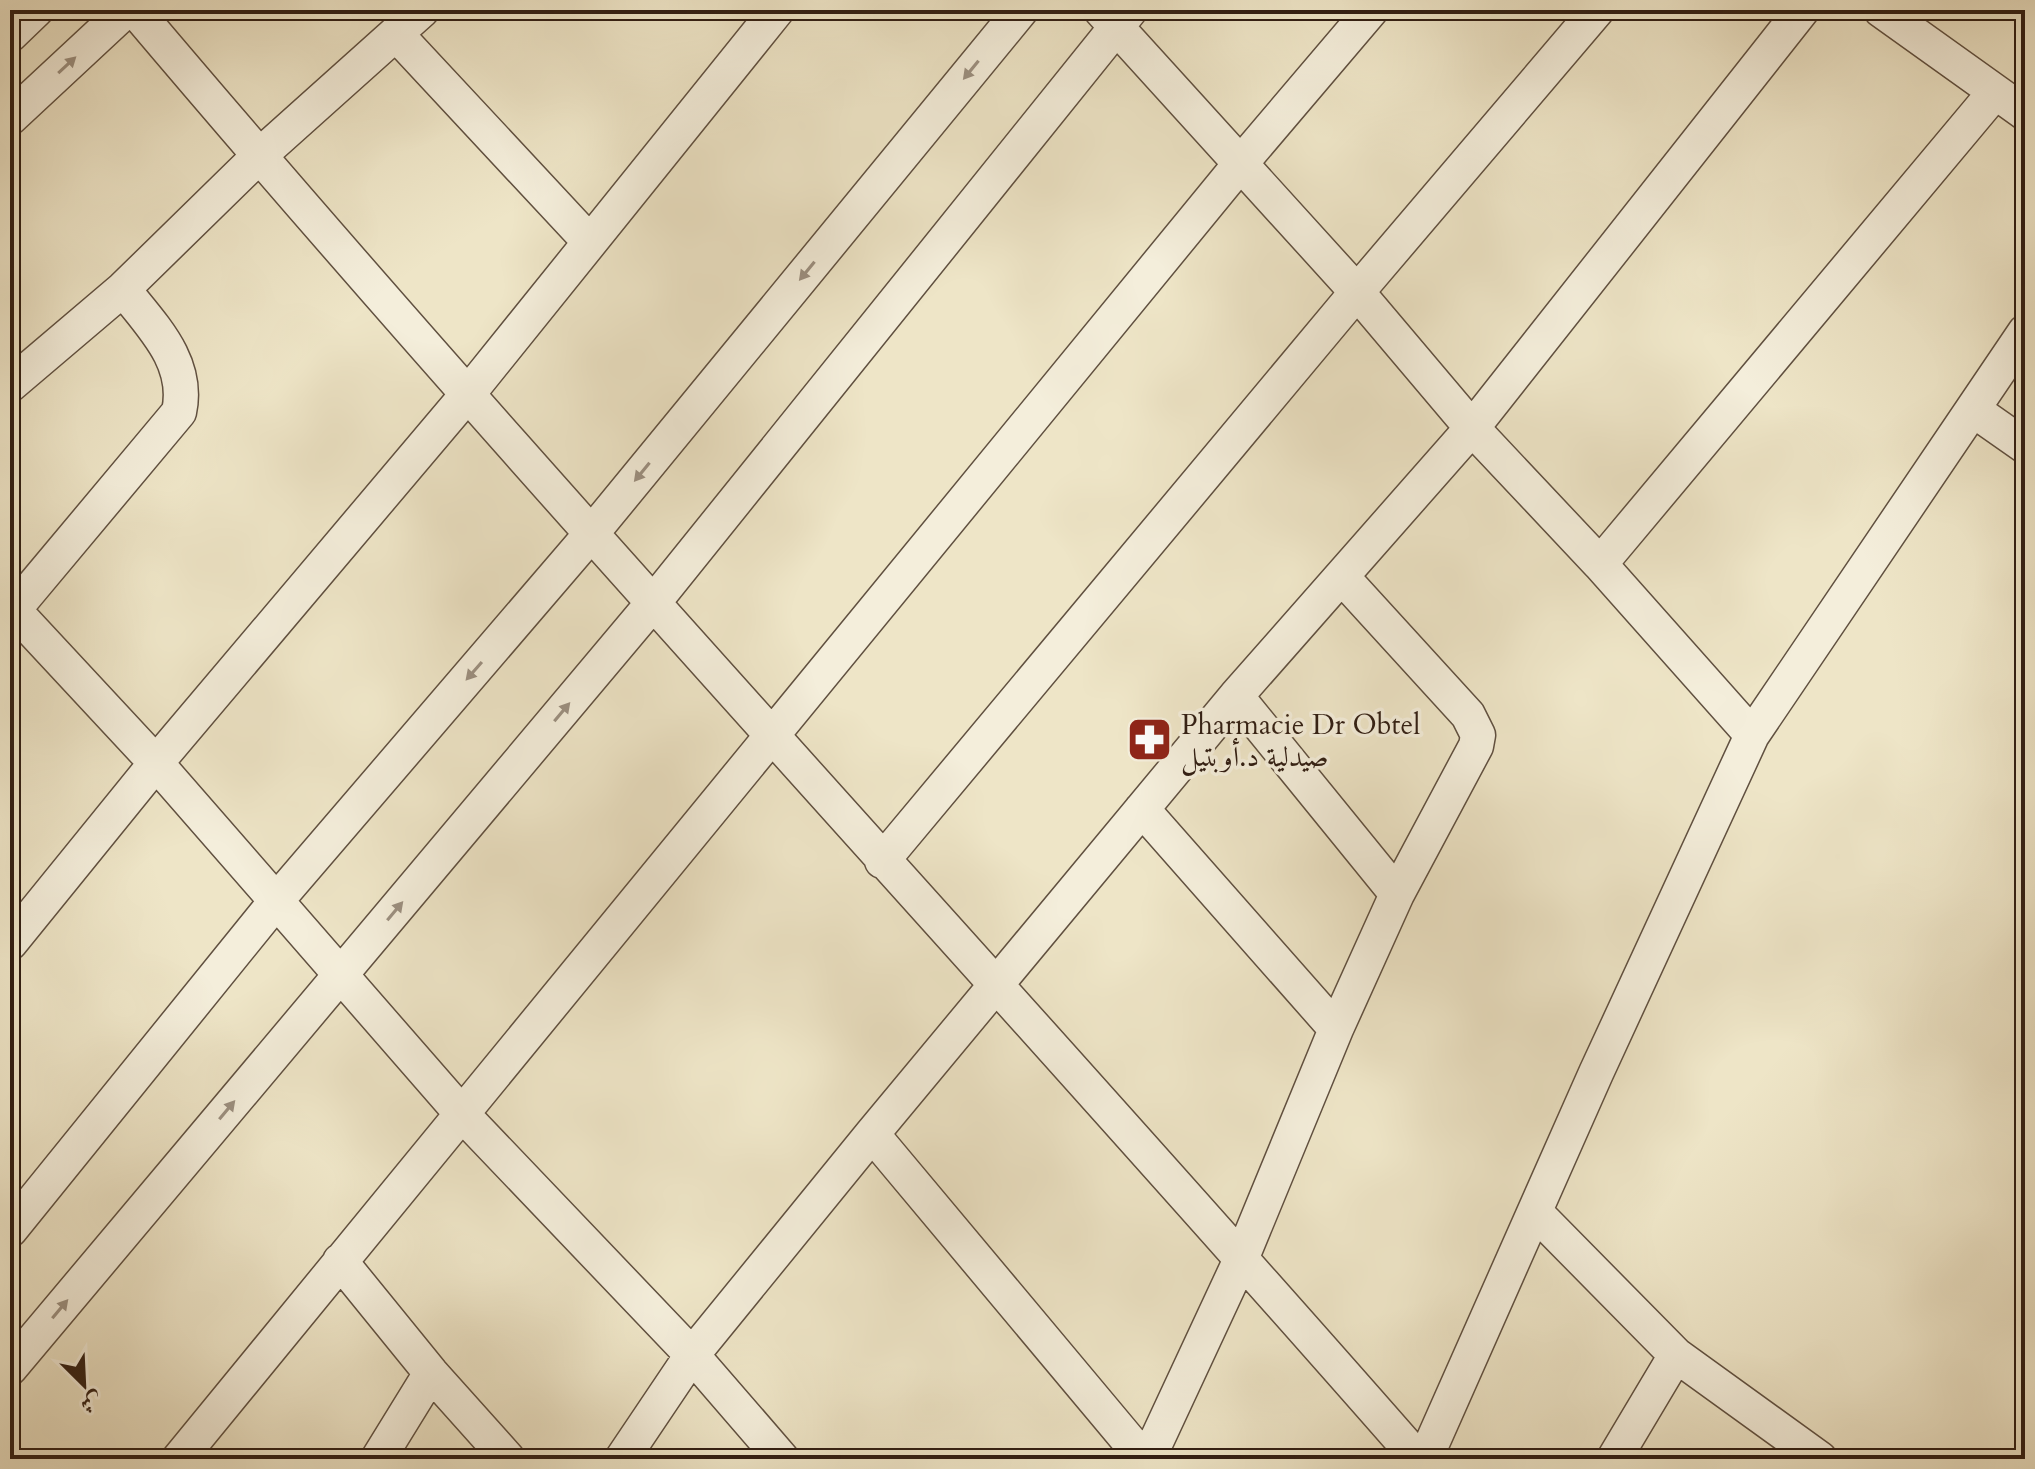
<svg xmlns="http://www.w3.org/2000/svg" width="2035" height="1469" font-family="Cardo,Amiri,serif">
<rect width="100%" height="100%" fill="#eee5c7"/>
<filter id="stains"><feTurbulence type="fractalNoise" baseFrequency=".0025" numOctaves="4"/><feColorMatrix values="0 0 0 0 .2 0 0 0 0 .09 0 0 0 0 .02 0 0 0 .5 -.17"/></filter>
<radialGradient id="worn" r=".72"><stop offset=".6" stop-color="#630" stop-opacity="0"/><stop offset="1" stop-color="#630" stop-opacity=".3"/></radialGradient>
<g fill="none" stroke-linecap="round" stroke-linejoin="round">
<defs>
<path id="minor" d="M135 10C552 503 993 973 1418 1459
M1101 10 1357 292 1472 428 1600 564 1752 735
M1881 10 2025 113
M10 35 36 10
M397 35 588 240
M10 118 126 10
M10 385 123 289 259 156 422 10
M1975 411 2025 446
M1600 564 1995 92
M10 606 156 763 462 1114 692 1355 782 1459
M10 614 179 412C190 362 152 326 123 289
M1236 696 1397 894
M1142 809 1336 1029
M882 861 1357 292 1597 10
M10 943 156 763 467 395 777 10
M872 1134 1144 1459
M1536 1213 1676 1355 1820 1459
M10 1230 277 900 591 534 1021 10
M340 1261 431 1373 508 1459
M10 1368 653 603 1130 10
M179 1459 1241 163 1371 10
M378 1459 431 1373
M622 1459 692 1355 872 1134 1236 696 1472 428 1802 10
M1148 1459 1242 1257 1336 1029 1397 894 1476 746 1478 735 1468 715 1342 577
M1425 1459 1596 1073 1752 735 2025 332
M1614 1459 1676 1355"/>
</defs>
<use href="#minor" stroke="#605040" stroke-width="37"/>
<use href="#minor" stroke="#f4eedb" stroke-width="34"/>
</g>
<defs><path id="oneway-solid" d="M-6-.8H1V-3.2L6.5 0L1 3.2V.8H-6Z" transform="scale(2)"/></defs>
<g fill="#9c9081">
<use href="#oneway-solid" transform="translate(67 65) rotate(-43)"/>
<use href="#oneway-solid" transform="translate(971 70) rotate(129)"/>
<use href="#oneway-solid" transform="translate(807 271) rotate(129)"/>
<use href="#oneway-solid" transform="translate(642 472) rotate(129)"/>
<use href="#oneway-solid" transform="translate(474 671) rotate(131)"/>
<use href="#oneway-solid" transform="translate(562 712) rotate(-50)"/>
<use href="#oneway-solid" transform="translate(395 911) rotate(-50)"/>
<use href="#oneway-solid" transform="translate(227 1110) rotate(-50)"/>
<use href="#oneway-solid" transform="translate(60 1309) rotate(-50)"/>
</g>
<defs>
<symbol id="pharmacy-square" viewBox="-11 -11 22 22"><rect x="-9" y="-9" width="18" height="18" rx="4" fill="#8f2418" stroke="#f4eedb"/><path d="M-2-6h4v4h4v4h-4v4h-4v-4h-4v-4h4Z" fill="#fff"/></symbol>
</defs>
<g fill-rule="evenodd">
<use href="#pharmacy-square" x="1124" y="714" width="51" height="51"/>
</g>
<g text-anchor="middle" stroke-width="7" stroke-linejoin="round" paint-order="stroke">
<g font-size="28" fill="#311e13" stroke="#f4eedb" text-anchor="start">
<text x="1181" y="734">Pharmacie Dr Obtel<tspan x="1181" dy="32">صيدلية د.أوبتيل</tspan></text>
</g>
</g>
<rect width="2035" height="1469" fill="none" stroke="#eee5c7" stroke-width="40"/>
<rect x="12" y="12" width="2011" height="1445" fill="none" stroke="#311e13" stroke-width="4"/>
<rect x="20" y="20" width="1995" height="1429" fill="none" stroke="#311e13" stroke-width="2"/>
<g transform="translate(84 1385) rotate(156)" stroke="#f4eedb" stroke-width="6" paint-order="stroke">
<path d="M0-6L14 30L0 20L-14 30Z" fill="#311e13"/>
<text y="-12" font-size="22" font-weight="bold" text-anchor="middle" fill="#311e13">ش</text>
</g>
<rect width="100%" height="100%" filter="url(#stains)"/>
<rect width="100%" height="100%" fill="url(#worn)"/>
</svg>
